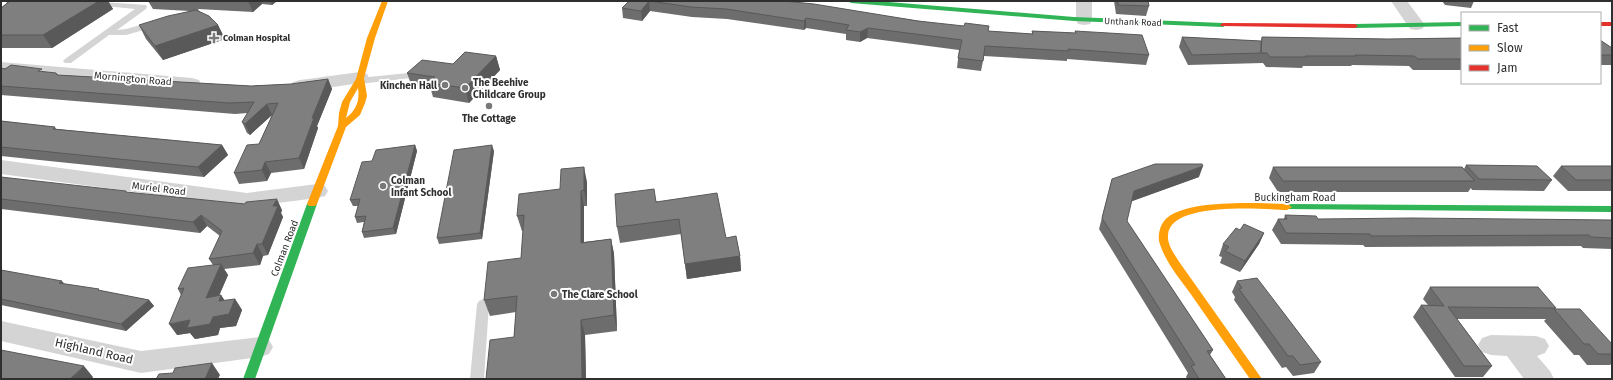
<svg xmlns="http://www.w3.org/2000/svg" width="1613" height="380" font-family="'Fira Sans',sans-serif">
<rect width="100%" height="100%" fill="#fff"/>
<g fill="none" stroke-linecap="round" stroke-linejoin="round">
<path fill="#d4d4d4" fill-rule="evenodd" d="M88 1 146 5 147 7 146 9 117 30 126 29 155 21 159 24 158 26 126 35H109L71 63H65L63 61 65 59 135 9 94 5Z
M408 73 413 76 411 78 359 84 354 81 359 78Z
M483 299 487 301 489 304 484 379H470L477 304 479 301Z"/>
<path fill="#d4d4d4" fill-rule="evenodd" d="M1076 1H1092V20L1090 24 1084 25 1078 24 1076 20Z
M1391 1H1407L1425 25 1422 29 1416 30 1410 29Z
M1 62 192 78 199 80 201 84 199 88 192 90 1 72Z
M360 72 367 74 369 78 367 82 300 92 293 90 291 86 293 82 300 80Z
M1 160 247 193 317 184 325 186 328 191 325 196 317 198 247 207 1 174Z
M1 321 141 351 260 337 269 340 273 347 269 354 260 357 141 373 1 341Z
M1491 335 1536 336 1545 339 1549 346 1545 353 1537 356 1550 371 1554 379H1524L1507 356 1491 355 1482 352 1478 345 1482 338Z"/>
<path fill="#30b455" fill-rule="evenodd" d="M848 1H876L1074 17 1223 23 1226 25 1223 27 1074 21 851 3Z
M1462 22V26L1355 28 1352 26 1355 24Z
M312 201 317 204 255 379H243L307 204Z
M1287 204 1612 206V212L1284 209 1282 207 1284 205Z"/>
<path fill="#ff9f0a" fill-rule="evenodd" d="M382 1H388L375 38 364 78 367 96 365 103 360 115 346 127 317 204 315 206H309L307 204 338 126 339 113 342 102 356 79 367 38ZM358 88C360 101 356 110 346 118L350 102Z
M1258 203 1287 204 1292 207 1287 210C1263 209 1170 201 1168 235 1167 245 1175 255 1180 263L1262 379H1250C1230 350 1210 322 1190 293 1179 278 1164 260 1159 241 1158 235 1160 226 1164 221 1179 202 1235 203 1258 203Z"/>
<path fill="#e5322d" fill-rule="evenodd" d="M1600 22H1612V26H1600Z
M1223 23 1355 24 1358 26 1355 28 1221 26 1220 25Z"/>
</g>
<path fill="#6d6d6d" d="M6 1H108L113 9 52 48H1V8L7 3Z
M148 1H277L272 5 262 4 253 12 198 9 199 11 218 25 225 39 163 60 146 39 139 25 190 11 153 9Z
M629 1H784L988 31 1032 34V31L1075 33V31L1149 55 1146 65 1067 59V61L984 56 981 71 957 68 959 50 867 38 860 42 846 40V34L806 28 804 30 727 19 692 17 650 11 642 21 623 18 622 8Z
M1114 1H1148L1149 6 1146 16 1116 14Z
M1442 1H1474L1471 8 1445 5Z
M1182 37 1261 41 1262 37 1388 39 1462 38V70H1413L1409 66 1352 65 1351 66H1303L1302 68 1266 67 1263 63 1188 65 1179 47Z
M1600 40 1612 48V65H1600Z
M496 56 500 70 469 103 433 97 431 90 412 87 407 73Z
M1 68 56 73 58 75 251 86 291 84 328 79 332 89 317 126 318 128 304 169 271 173 267 181 239 184 234 173 259 144 272 115 250 135 247 133 242 122 248 113 235 114 1 95Z
M1 121 55 127 56 129 222 145 228 155 204 177 1 156Z
M415 145 417 151 396 234 364 238 362 232 364 222 357 223 355 217 358 206H353L350 200 372 161Z
M494 151 482 239 439 244 437 238Z
M1466 165 1552 180 1544 191 1472 190 1471 188 1468 192H1278L1269 178 1273 167 1464 169Z
M1561 166H1612V191H1568L1553 176Z
M1 177 127 193 282 210 281 213 283 217 268 255 263 256 260 265 224 269 228 275 219 296 221 295 225 301 235 299 242 310 236 326 220 328 218 335 195 339 190 333 177 335 181 295 178 289 213 265 209 259 220 236 207 226 200 233 1 209Z
M1199 177 1131 201 1127 221 1213 350 1210 355 1226 379H1187L1186 377 1188 373 1099 229 1112 179Z
M587 182V206H584V242L611 239 614 254 617 331 585 335 586 379H486L514 337 516 312 490 316 484 300 521 258 523 231H522L517 216 560 189Z
M656 201 726 238 740 256 741 271 687 279 681 234 620 243 617 227Z
M1285 215 1318 219 1612 220V249L1583 248 1581 246 1365 247 1363 245 1281 244 1272 230 1278 219H1284Z
M1240 230 1264 233 1259 244 1240 272 1220 263 1222 257 1219 256 1223 244Z
M1 270 65 284 149 300 154 306 126 331 1 305Z
M1237 281 1321 362 1314 373 1293 376 1286 367 1282 368 1234 300 1235 297 1232 292Z
M1430 287 1556 308 1555 309 1612 344V363L1610 365H1587L1579 355H1574L1544 321 1546 319H1457L1492 366 1483 377H1455L1413 317 1421 305H1428L1423 299Z"/>
<path fill="#595959" d="M99 1H108L113 9 52 48 43 35Z
M248 1H261L262 4 253 12Z
M271 1H277L272 5Z
M649 1 650 11 642 21 641 11Z
M806 18V28L804 30V21Z
M218 25 225 39 163 60 155 46Z
M868 28 867 38 860 42V32Z
M496 56 500 70 469 103 465 88Z
M328 79 332 89 317 126 318 128 304 169 299 158 312 118Z
M267 104 272 115 250 135 245 124Z
M222 145 228 155 204 177 198 167Z
M415 145 417 151 396 234 393 228Z
M492 145 494 151 482 239 480 233Z
M265 162 271 173 267 181 262 170Z
M1203 166 1199 177 1130 202 1134 191Z
M584 167 587 182V206L584 190Z
M581 191 584 206V258L581 243Z
M277 199 282 210 281 213 283 217 268 255 262 244 273 206Z
M201 215 207 226 200 233 193 222Z
M1264 233 1259 244 1240 272 1245 261Z
M611 239 614 254 617 331 614 315Z
M257 244 263 256 260 265 253 253Z
M740 256 741 271 687 279 685 264Z
M221 264 228 275 213 309 206 298Z
M62 281 67 287 59 283Z
M221 295 228 306 219 301Z
M235 299 242 310 236 326 220 328 218 335 195 339 190 333 177 335 169 324 213 317Z
M149 300 154 306 126 331 121 324Z
M581 320 585 335 586 379H582Z
M212 363 220 375 218 379H205Z
M84 366 93 377 92 379H70Z"/>
<path fill="#7f7f7f" stroke="#595959" d="M10 1H99L43 35H1V8Z
M629 1H784L814 4 918 21 964 26 965 23 989 26 988 31 1033 34 1032 31 1076 33 1075 31 1142 35 1149 55 1068 49 1069 51 985 46 983 61 958 58 962 40 868 28 860 32 846 30 849 25 806 18 804 21 726 9 691 7 649 1 641 11 622 8Z
M1118 1H1148L1149 6 1118 5Z
M196 10 209 16 218 25 155 46 139 25 168 16Z
M1182 37 1261 41V53L1192 55Z
M1262 37 1388 39 1462 38V59H1418L1414 56 1355 55 1356 56H1305L1306 57H1270L1267 53H1261Z
M1600 40 1612 48V55H1600Z
M465 52 496 56 465 88 429 83 435 77 407 73 422 60 453 64Z
M11 65 42 69 38 71 56 73 57 75 251 86 291 84 328 79 312 118H314L299 158 265 162 262 170 234 173 247 145 259 144 278 103 267 104 245 124 242 122 254 102 229 103 1 86V68L5 69Z
M1 121 55 127 53 129 222 145 198 167 1 147Z
M415 145 393 228 362 232 366 216 355 217 360 199 350 200 362 162 372 161 376 150Z
M492 145 480 233 437 238 454 150Z
M1155 164H1202L1203 166 1134 191 1127 221 1213 350 1207 351 1226 379H1199L1191 366 1195 365 1102 218 1112 179Z
M1466 165 1537 166 1552 180 1479 179Z
M1561 166H1612V180H1576Z
M584 167V190L581 191V243L611 239 614 315 581 320 582 379H486L490 340 514 337 517 296 484 300 488 262 521 258 524 215 517 216 519 194 560 189 561 169Z
M1273 167H1462L1475 181H1283Z
M1 177 126 191V192L245 204 246 202 277 199 273 206H278L262 244H257L253 253 209 259 222 231 201 215 193 222 1 199Z
M654 189 656 202 717 193 726 238 736 236 740 256 685 264 679 219 617 227 615 194Z
M1285 215 1316 216 1318 219 1411 218 1612 220V238L1591 237 1589 235 1371 236 1370 234 1286 233 1278 219H1287Z
M1244 224 1264 233 1245 261 1225 251 1229 247 1223 244 1236 228 1240 230Z
M221 264 206 298 221 295 219 301 235 299 229 314 213 317 210 324 187 328 190 320 169 324 184 288 178 289 188 268Z
M1 270 62 281 59 283 99 289 98 290 149 300 121 324 1 299Z
M1257 278 1321 362 1300 365 1293 356H1288L1239 289 1242 288 1237 281Z
M1430 287H1538L1556 308 1448 307 1492 366H1464L1421 305 1444 306Z
M1554 309H1580L1612 344V354H1598L1589 344H1584Z
M1 350 84 366 70 379H1Z
M212 363 205 379H156L159 374 173 373 175 368Z"/>
<g fill="#787878" stroke="#fff" stroke-width="1.5">
<path d="M212 32h4v4h4v4h-4v4h-4v-4h-4v-4h4z"/>
<circle cx="445" cy="85" r="4"/>
<circle cx="465" cy="88" r="4"/>
<circle cx="489" cy="106" r="4"/>
<circle cx="383" cy="186" r="4"/>
<circle cx="554" cy="294" r="4"/>
</g>
<g text-anchor="middle" stroke-width="4" stroke-linejoin="round" paint-order="stroke">
<g font-size="9" fill="#2f2f2f" stroke="#fff">
<text transform="translate(1133 22) rotate(2)" y="3">Unthank Road</text>
</g>
<g font-size="9" font-weight="bold" fill="#2f2f2f" stroke="#fff" text-anchor="start">
<text x="223" y="41">Colman Hospital</text>
</g>
<g font-size="10" fill="#2f2f2f" stroke="#fff">
<text transform="translate(133 78) rotate(5)" y="4">Mornington Road</text>
<text transform="translate(159 188) rotate(7)" y="4">Muriel Road</text>
<text x="1295" y="201">Buckingham Road</text>
<text transform="translate(284 248) rotate(-69)" y="4">Colman Road</text>
</g>
<g font-size="10" font-weight="bold" fill="#2f2f2f" stroke="#fff" text-anchor="start">
<text x="473" y="86">The Beehive<tspan x="473" dy="12">Childcare Group</tspan></text>
<text x="437" y="89" text-anchor="end">Kinchen Hall</text>
<text x="489" y="122" text-anchor="middle">The Cottage</text>
<text x="391" y="184">Colman<tspan x="391" dy="12">Infant School</tspan></text>
<text x="562" y="298">The Clare School</text>
</g>
<g font-size="12" fill="#2f2f2f" stroke="#fff">
<text transform="translate(94 351) rotate(13)" y="4">Highland Road</text>
</g>
</g>
<rect width="1613" height="380" fill="none" stroke="#2f2f2f" stroke-width="4"/>
<rect x="1461" y="12" width="140" height="72" fill="#ffffff" stroke="#acacac"/>
<rect x="1469" y="25" width="20" height="6" fill="#30b455" stroke="#acacac"/>
<text x="1497" y="32" font-size="12" fill="#2f2f2f">Fast</text>
<rect x="1469" y="45" width="20" height="6" fill="#ff9f0a" stroke="#acacac"/>
<text x="1497" y="52" font-size="12" fill="#2f2f2f">Slow</text>
<rect x="1469" y="65" width="20" height="6" fill="#e5322d" stroke="#acacac"/>
<text x="1497" y="72" font-size="12" fill="#2f2f2f">Jam</text>
</svg>
